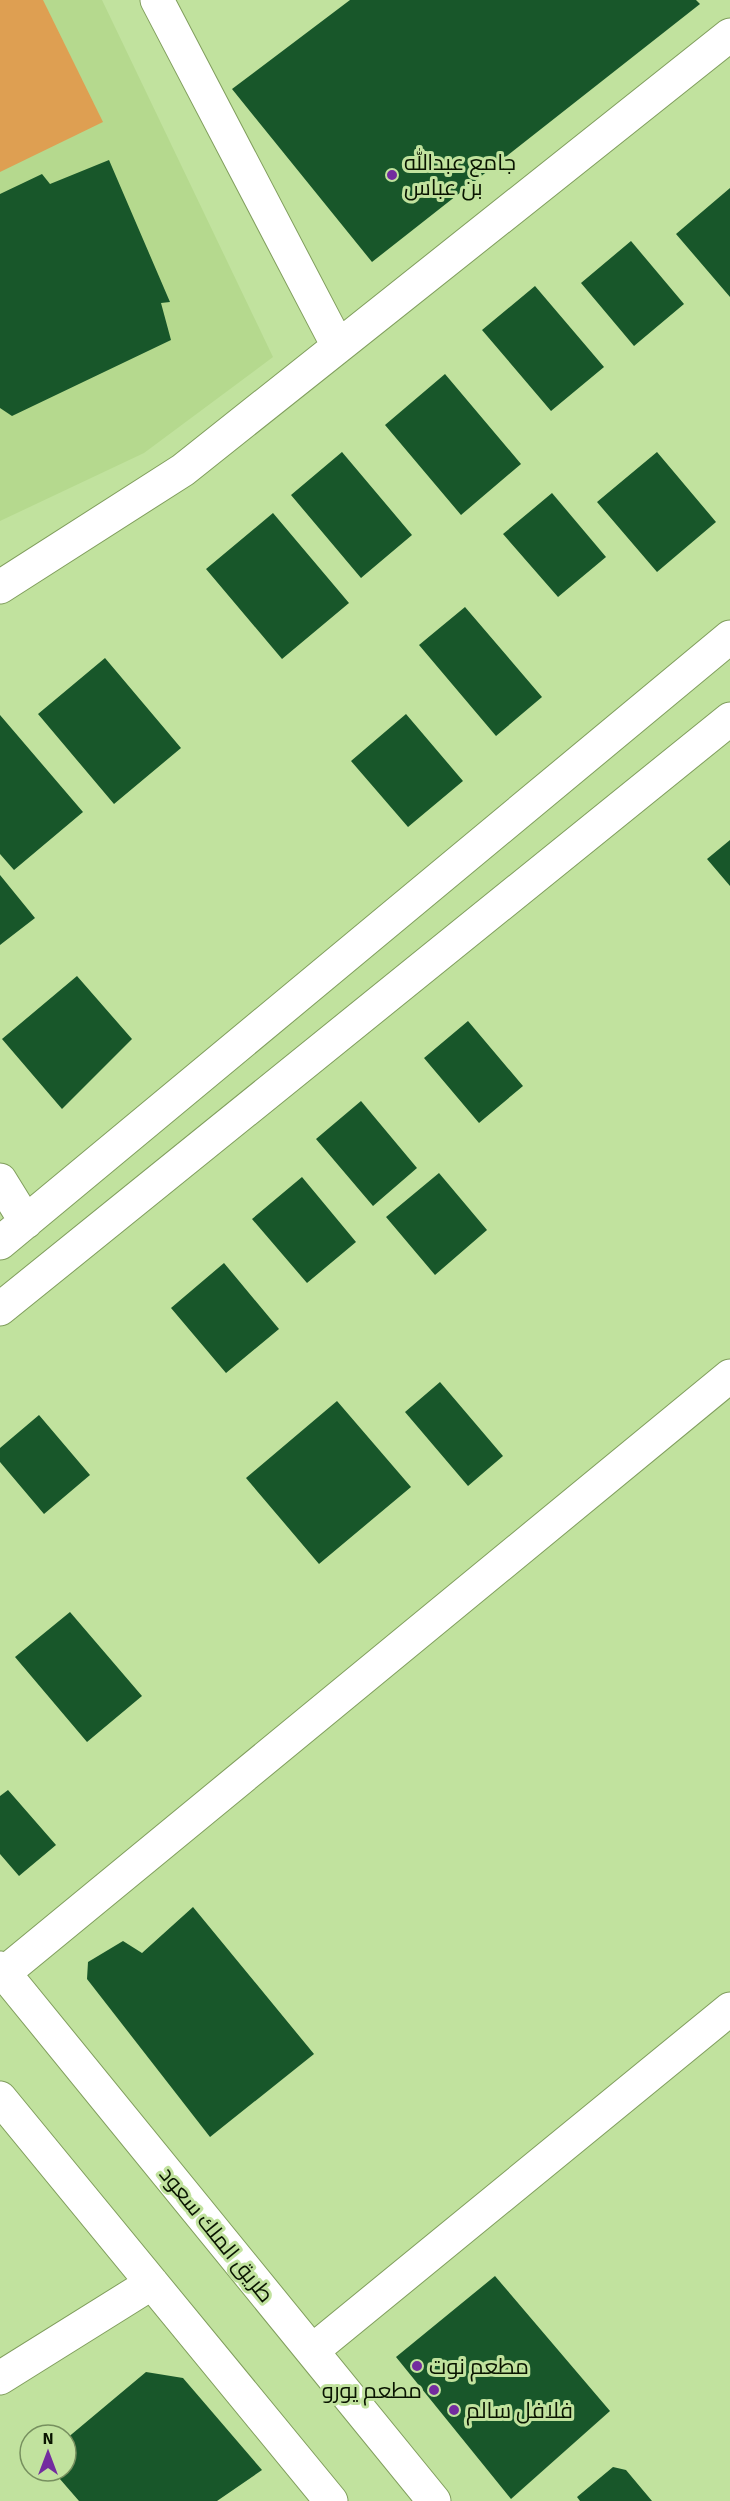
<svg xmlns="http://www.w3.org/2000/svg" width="730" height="2501" font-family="Signika,Cairo,sans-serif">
<rect width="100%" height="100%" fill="#c1e29e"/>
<path fill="#b5d98e" d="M0 0H102L273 357 144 453 0 521Z"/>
<path fill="#de9f52" d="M0 0H43L103 122 0 172Z"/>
<path fill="#18572a" d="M350 0H696L700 4 372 262 232 89Z
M109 160 170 302 161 303 171 340 12 416 0 408V194L42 174 50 184Z
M730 188V297L676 234Z
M631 241 684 304 634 346 581 283Z
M535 286 604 367 551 411 482 330Z
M445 374 521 464 461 515 385 425Z
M342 452 412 535 361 578 291 495Z
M657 452 716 522 657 572 597 502Z
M552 493 606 557 558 597 503 534Z
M273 513 349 603 282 659 206 569Z
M465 607 542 697 496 736 419 645Z
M105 658 181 748 114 804 38 714Z
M406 714 463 781 408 827 351 761Z
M0 715 83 812 14 870 0 854Z
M730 840V886L707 859Z
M0 875 35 918 0 945Z
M77 976 132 1039 62 1109 2 1039Z
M468 1021 523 1086 479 1123 424 1058Z
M361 1101 417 1168 373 1206 316 1139Z
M439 1173 487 1230 435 1275 386 1217Z
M302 1177 356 1242 307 1283 252 1219Z
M224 1263 279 1329 226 1373 171 1308Z
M440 1382 503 1456 468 1486 405 1412Z
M337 1401 411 1487 319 1564 246 1478Z
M39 1415 90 1475 44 1514 0 1462V1448Z
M70 1612 142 1696 87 1742 15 1657Z
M8 1790 56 1845 19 1876 0 1854V1796Z
M193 1907 314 2054 210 2137 87 1979 88 1962 123 1941 142 1953Z
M495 2276 610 2411 511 2499 396 2357Z
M146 2372 183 2378 262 2470 217 2501H79L53 2471H66V2439Z
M613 2467 626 2470 652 2501H580L577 2497Z"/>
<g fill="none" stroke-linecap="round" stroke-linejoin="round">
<defs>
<path id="minor" d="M157 0 338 346
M0 587 183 470 730 35
M0 1180 26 1222
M0 1243 730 637
M0 1309 730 719
M0 1968 434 2501
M4 1973 730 1376
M0 2098 331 2501
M312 2351 730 2009
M0 2378 152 2283"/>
</defs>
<use href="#minor" stroke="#809e5d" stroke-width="35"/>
<use href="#minor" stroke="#fff" stroke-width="33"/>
</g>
<g fill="#732c9f" stroke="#c1e29e" stroke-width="2">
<circle cx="392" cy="175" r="6"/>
<circle cx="417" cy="2366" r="6"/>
<circle cx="434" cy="2390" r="6"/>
<circle cx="454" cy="2410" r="6"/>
</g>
<g text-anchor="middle" stroke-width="6" stroke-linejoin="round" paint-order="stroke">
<g font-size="22" fill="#091400" stroke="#c1e29e" text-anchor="start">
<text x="404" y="170">جامع عبدالله<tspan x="404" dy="25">بن عباس</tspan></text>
<text x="429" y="2374">مطعم نوت</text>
<text x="422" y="2398" text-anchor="end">مطعم يورو</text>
<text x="466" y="2418">فلافل سالم</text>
</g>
<g font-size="22" fill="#091400" stroke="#c1e29e">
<text transform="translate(217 2234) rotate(51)" y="8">طريق الملك سعود</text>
</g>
</g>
<g transform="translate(48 2453)"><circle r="28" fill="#c1e29e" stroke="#77905f" stroke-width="1.5"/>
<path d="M0-4.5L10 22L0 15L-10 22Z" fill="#732c9f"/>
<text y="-9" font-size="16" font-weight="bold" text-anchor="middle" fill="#091400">N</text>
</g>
</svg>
